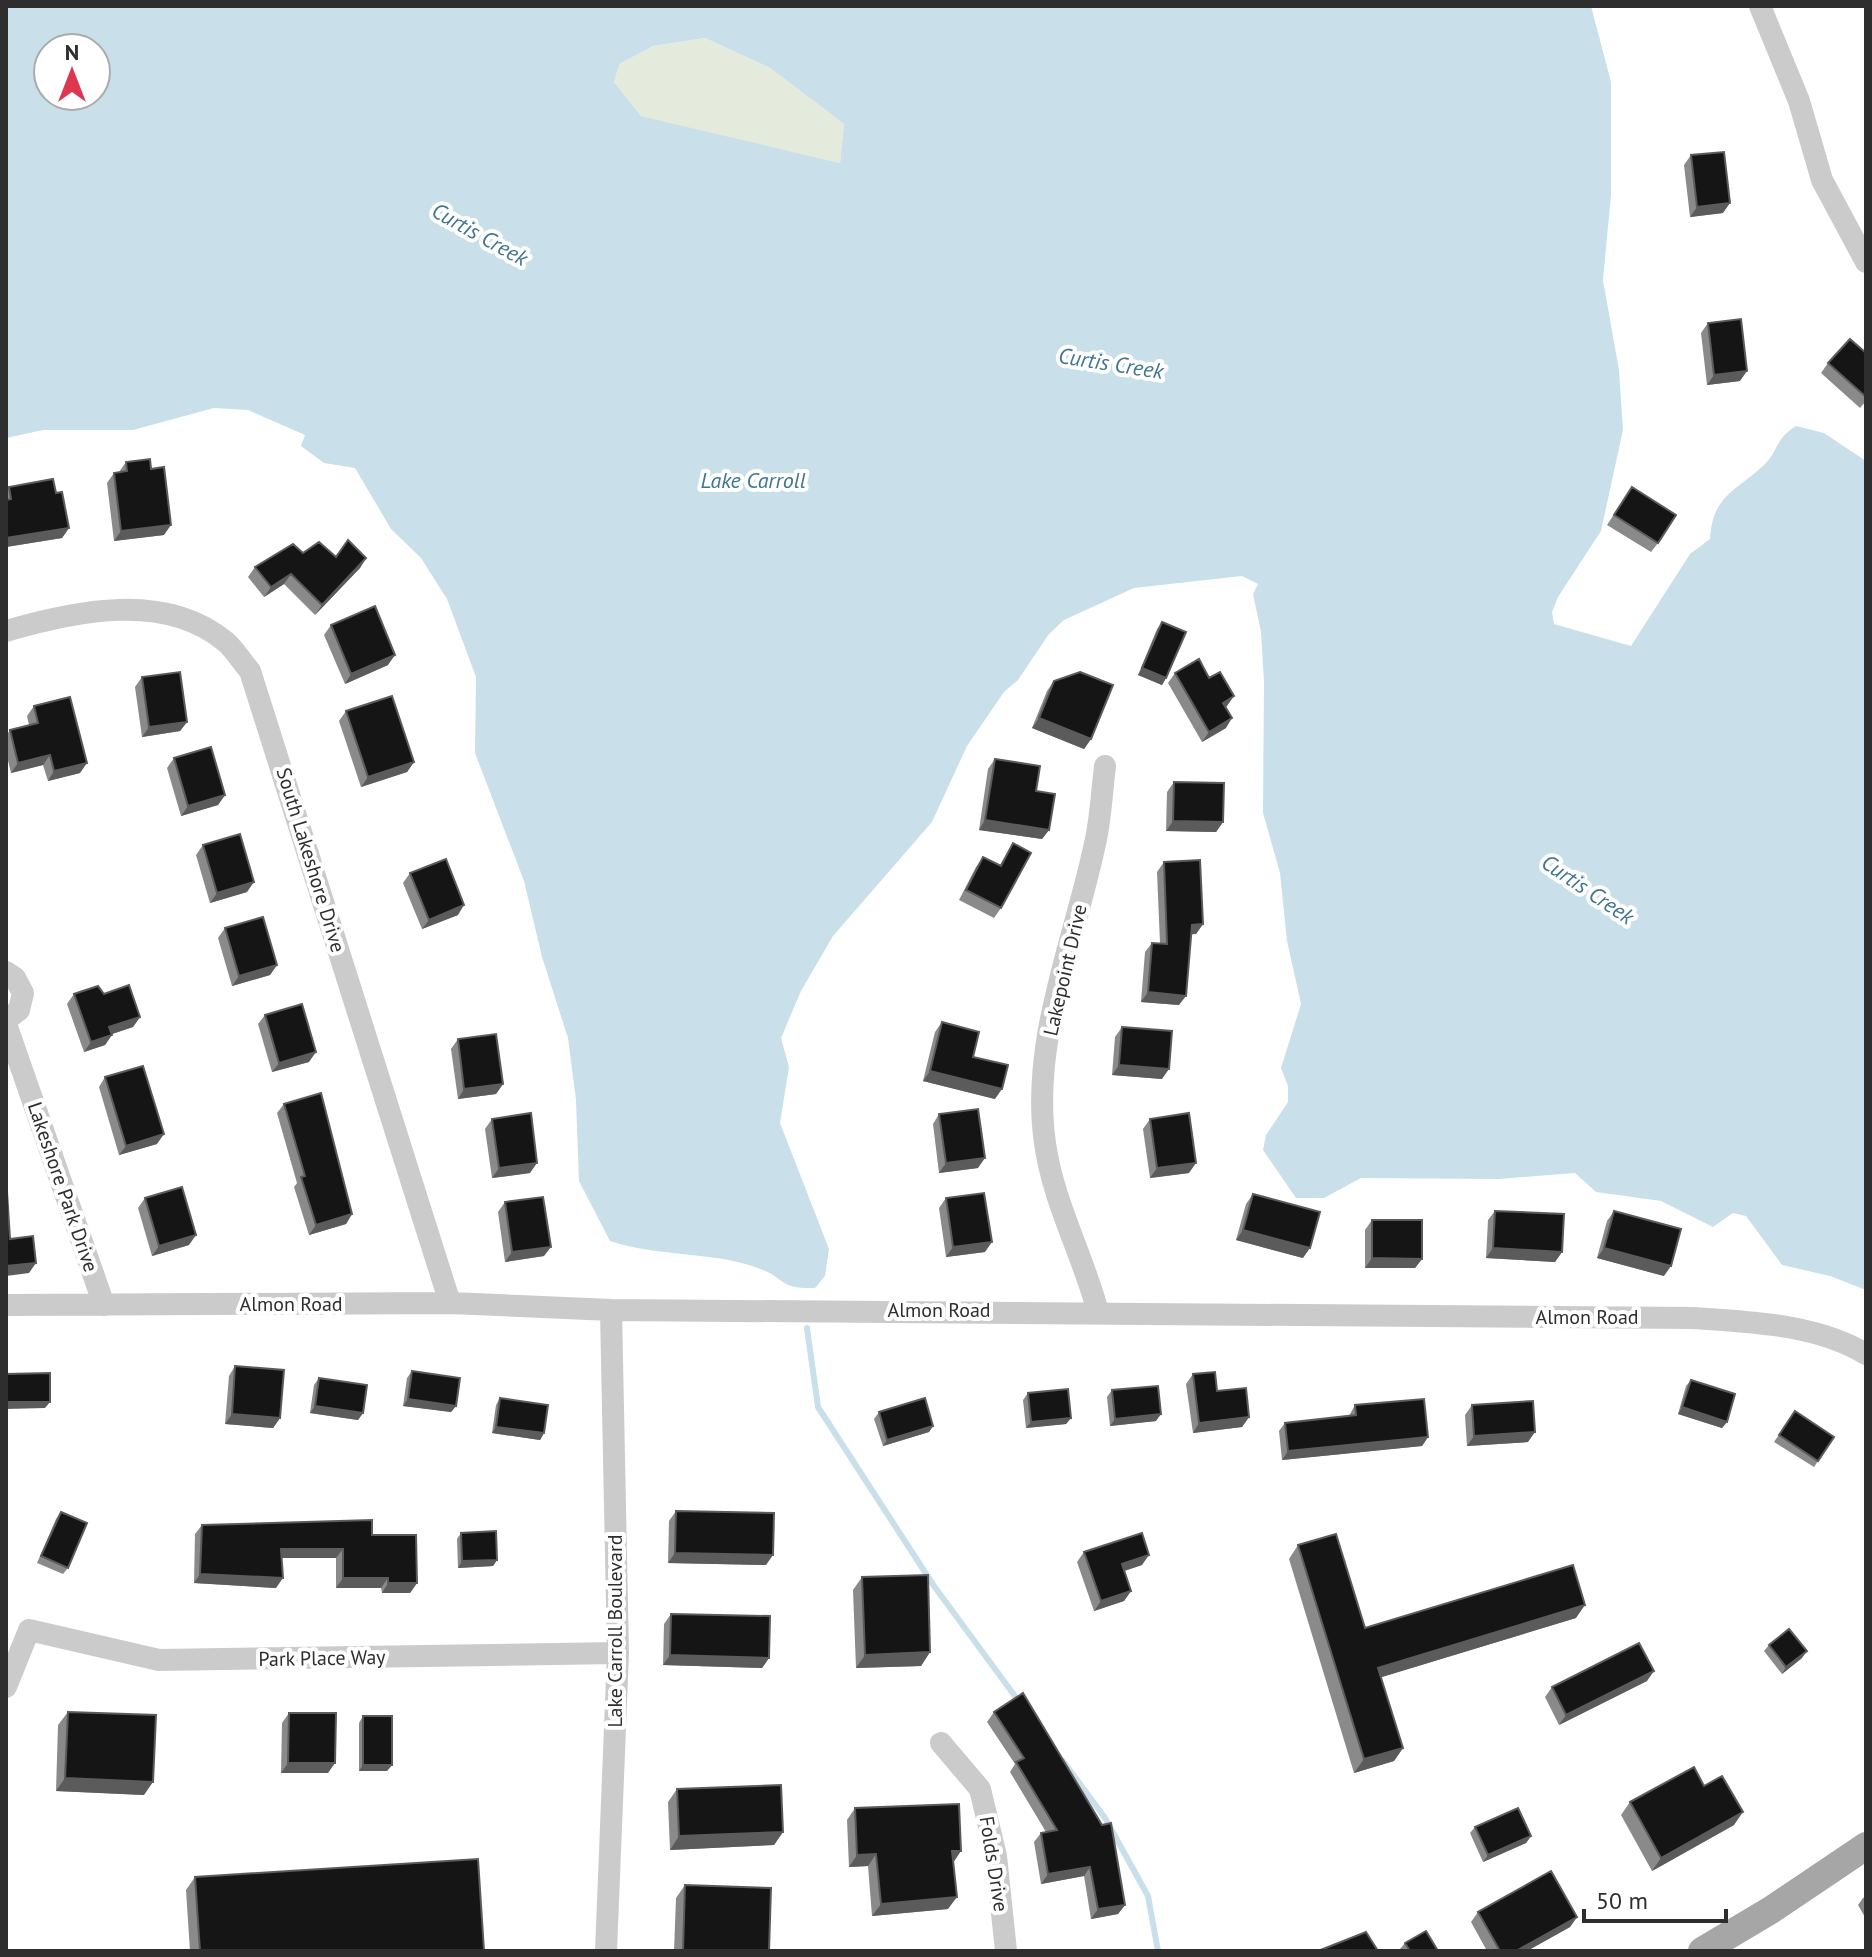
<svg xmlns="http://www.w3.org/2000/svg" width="1872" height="1957" font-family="'PT Sans',sans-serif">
<rect width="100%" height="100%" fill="#fff"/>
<path fill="#e5ebdc" d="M705 38 770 68 844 124 840 163 640 116 614 82 618 64 653 46Z"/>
<path fill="#c9e0ea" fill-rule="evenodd" d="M6 6H1591L1611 82V195L1603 280 1619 370 1623 430 1601 531 1558 597 1552 612 1554 624 1631 646 1690 554 1710 539C1712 496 1736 491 1764 465 1779 450 1775 439 1796 426L1824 433 1866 461V1290L1830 1276 1782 1265 1746 1216 1733 1213 1713 1227 1661 1201 1596 1192 1575 1173 1499 1179 1361 1178 1324 1198H1296L1263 1150 1266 1135 1288 1102V1086L1281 1068 1301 1004 1287 941 1280 873 1263 813 1264 682 1261 632 1253 594 1258 584 1242 576 1134 588 1064 620 1049 634 1018 680 1004 692 967 746 932 822 833 936 801 991 781 1038 789 1067 780 1123 829 1249 825 1276 815 1288C777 1289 787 1278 758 1268 710 1251 658 1257 610 1241L579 1181 576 1100 568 1038 542 957 524 881 475 753 476 677 447 599 421 558 391 529 355 468 324 463 301 446 305 435 248 410 214 408 133 430H43L6 438ZM705 38 770 68 844 124 840 163 641 116 614 82 619 64 653 46ZM48 48H96V96H48Z"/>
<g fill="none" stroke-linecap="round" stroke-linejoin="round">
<path stroke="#c9e0ea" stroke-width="6" d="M807 1328 818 1407 934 1586 1020 1703
M1063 1761 1105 1818 1148 1896 1158 1951"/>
<path stroke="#cbcbcb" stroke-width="22" d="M1760 6 1799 101 1822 180 1866 262
M6 631C75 611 165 591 226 642 235 650 242 662 250 671L450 1303
M6 972 15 978 23 993 19 1010 6 1020
M6 1024 104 1305
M6 1305 450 1303 611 1310 1694 1318C1751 1322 1816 1324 1866 1354
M1098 1312C1083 1255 1053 1202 1045 1143 1030 1041 1076 937 1096 839 1101 815 1102 790 1105 766
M6 1687 29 1630 159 1660 618 1653
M941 1743 980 1789 996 1856 1006 1951
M606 1951 618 1653 611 1310"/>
<path stroke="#a6a6a6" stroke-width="28" d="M1702 1951 1771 1910 1866 1846"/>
</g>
<path fill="#8a8a8a" d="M1691 155 1723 213 1690 217 1684 165Z
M1708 323 1740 381 1707 385 1701 333Z
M1866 353V401L1860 408 1821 373 1828 363Z
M126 462 151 469 164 535 114 541 107 483 114 473 119 472Z
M9 487 56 493 69 528 62 538 6 547V491Z
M1632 487 1658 543 1651 552 1607 525Z
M303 553 336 557 366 558 360 568 315 615 284 584 264 597 248 577 255 567Z
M1162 622 1166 678 1162 685 1138 675 1157 629Z
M331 625 388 665 345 684 324 635Z
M1175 673 1227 706 1226 707V728L1202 742 1168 683Z
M142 677 187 722 180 731 142 737 135 687Z
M1054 681 1091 739 1084 749 1032 728 1047 691Z
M34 706 80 773 48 781 43 765 11 773 6 752V736L10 730 29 725 27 716Z
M346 711 414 762 407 772 361 787 339 721Z
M174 758 225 795 218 805 181 816 167 768Z
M995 759 1036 791 1049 830 1042 839 979 830 988 769Z
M1174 782 1223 822 1216 832 1166 831 1167 792Z
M1013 843 1001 908 994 918 959 900 976 867 983 857 1000 865Z
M203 845 247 892 210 903 196 855Z
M1164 862 1203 924 1196 934H1191L1179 1005 1141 1002 1145 952 1152 943H1160L1157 872Z
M410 873 458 915 422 929 403 883Z
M225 928 277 965 270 975 232 986 218 938Z
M74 994H104L140 1017 133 1027 112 1034 105 1045 84 1052 67 1004Z
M265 1015 309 1062 272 1072 258 1024Z
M942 1022 973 1057 995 1099 923 1081 935 1032Z
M1122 1027 1162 1079 1112 1075 1115 1037Z
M458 1039 503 1084 496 1094 458 1099 451 1049Z
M105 1077 157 1144 119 1155 99 1087Z
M284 1104 352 1214 346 1224 309 1235 294 1187 297 1183 277 1113Z
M939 1114 978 1168 939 1173 933 1124Z
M492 1119 530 1173 492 1178 485 1129Z
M1150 1119 1189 1173 1150 1178 1143 1129Z
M1253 1194 1303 1258 1236 1240 1246 1204Z
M145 1198 189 1245 152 1256 138 1208Z
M946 1198 985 1252 946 1257 939 1208Z
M505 1202 544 1256 505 1262 498 1212Z
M1495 1211 1562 1252 1555 1262 1486 1258 1488 1220Z
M1614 1211 1664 1276 1597 1258 1607 1221Z
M1372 1220 1422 1259 1415 1268H1365V1230Z
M235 1366 280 1418 273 1428 225 1424 229 1376Z
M412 1371 456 1406 451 1412 403 1406 407 1378Z
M1193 1374 1217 1391 1249 1417 1242 1427 1193 1433 1186 1384Z
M319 1378 363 1413 358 1420 310 1413 314 1385Z
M1691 1380 1727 1422 1722 1428 1678 1414 1686 1386Z
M1112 1390 1156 1421 1110 1426 1107 1397Z
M1028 1393 1071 1418 1066 1424 1026 1428 1023 1400Z
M500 1398 544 1433 540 1440 492 1433 496 1405Z
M1355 1405 1428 1437 1422 1446 1282 1460 1279 1431 1285 1423 1349 1416Z
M1472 1405 1528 1442 1467 1446 1465 1415Z
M1795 1411 1834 1437 1814 1467 1774 1442Z
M879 1412 933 1426 929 1432 883 1446 874 1419Z
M676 1511 766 1565 668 1563 669 1521Z
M61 1512 68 1568 63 1574 37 1563 56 1519Z
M202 1525 372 1535 417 1583 410 1593H382L381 1588H336V1558H282L276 1588 194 1583 195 1534Z
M461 1533 497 1560 493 1566 458 1568 457 1539Z
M1298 1545 1365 1628 1576 1618 1381 1677 1403 1748 1394 1761 1354 1773 1289 1559Z
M1084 1552 1142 1565 1124 1571 1131 1591 1124 1601 1094 1611 1077 1562Z
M862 1577 930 1652 921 1666 856 1668 853 1590Z
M671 1614 769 1658 762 1668 663 1665 664 1624Z
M1769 1645 1802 1658 1782 1674 1764 1651Z
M1647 1681 1559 1725 1545 1697 1552 1687Z
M68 1712 144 1795 56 1791 58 1725Z
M994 1712 1125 1905 1118 1914 1091 1919 1084 1876 1041 1884 1034 1842 1041 1833 1046 1832 1010 1772 1015 1764 987 1722Z
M289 1713 328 1773H281L282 1723Z
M363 1716 392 1765 387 1771H359V1723Z
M1704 1786 1734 1825 1652 1871 1621 1815 1630 1802Z
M677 1789 783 1832 774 1845 670 1850 668 1802Z
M855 1808 953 1862 948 1909 872 1916 868 1866 849 1867 847 1820Z
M1475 1827 1531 1836 1526 1843 1483 1862 1470 1833Z
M195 1877 484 1951H190L186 1890Z
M685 1885 769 1951H674L676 1898Z
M1866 1896V1919L1858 1905 1863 1898Z
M1478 1912 1577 1917 1570 1927 1527 1951H1487L1471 1922Z
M1405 1943 1438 1951H1401L1400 1949Z"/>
<path fill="#5b5b5b" d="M1730 203 1723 213 1690 217 1697 207Z
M1747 371 1740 381 1707 385 1714 375Z
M171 525 164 535 114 541 121 531Z
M69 528 62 538 6 547V538Z
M366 558 360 568 315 615 322 605Z
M291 574 284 584 264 597 271 587Z
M395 655 388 665 345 684 351 674Z
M1142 668 1166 678 1162 685 1138 675Z
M1234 696 1227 706 1216 713 1223 703Z
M1039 718 1091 739 1084 749 1032 728Z
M1232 718 1226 728 1202 742 1209 732Z
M187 722 180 731 142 737 149 727Z
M50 755 43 765 11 773 18 763Z
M414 762 407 772 361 787 368 777Z
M87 763 80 773 48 781 54 771Z
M225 795 218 805 181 816 188 806Z
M985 820 1049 830 1042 839 979 830Z
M1173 821 1223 822 1216 832 1166 831Z
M254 882 247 892 210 903 217 893Z
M464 905 458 915 422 929 429 920Z
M1203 924 1196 934 1185 935 1192 925Z
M277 965 270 975 232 986 239 976Z
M1148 992 1186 996 1179 1005 1141 1002Z
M140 1017 133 1027 103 1037 109 1027Z
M112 1035 105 1045 84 1052 91 1042Z
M316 1052 309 1062 272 1072 279 1063Z
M1119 1065 1169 1069 1162 1079 1112 1075Z
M930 1071 1002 1089 995 1099 923 1081Z
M503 1084 496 1094 458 1099 464 1089Z
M164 1134 157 1144 119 1155 126 1146Z
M985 1158 978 1168 939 1173 946 1163Z
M537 1163 530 1173 492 1178 499 1168Z
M1196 1163 1189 1173 1150 1178 1157 1168Z
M352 1214 346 1224 309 1235 316 1225Z
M1243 1230 1310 1248 1303 1258 1236 1240Z
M196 1235 189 1245 152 1256 159 1246Z
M992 1242 985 1252 946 1257 953 1247Z
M551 1247 544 1256 505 1262 512 1252Z
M1493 1248 1562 1252 1555 1262 1486 1258Z
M1604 1248 1671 1266 1664 1276 1597 1258Z
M1372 1258 1422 1259 1415 1268H1365Z
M36 1263 29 1273 6 1276V1266Z
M408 1399 456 1406 451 1412 403 1406Z
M6 1402H50L45 1408 6 1409Z
M315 1406 363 1413 358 1420 310 1413Z
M1682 1407 1727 1422 1722 1428 1678 1414Z
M232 1414 280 1418 273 1428 225 1424Z
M1161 1414 1156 1421 1110 1426 1115 1419Z
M1249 1417 1242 1427 1193 1433 1199 1423Z
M1071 1418 1066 1424 1026 1428 1031 1422Z
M933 1426 929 1432 883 1446 887 1440Z
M496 1427 544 1433 540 1440 492 1433Z
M1535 1432 1528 1442 1467 1446 1474 1436Z
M1428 1437 1422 1446 1282 1460 1288 1451Z
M281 1549H343L336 1558H275Z
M675 1553 773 1555 766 1565 668 1563Z
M1149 1555 1142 1565 1115 1574 1122 1564Z
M497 1560 493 1566 458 1568 462 1561Z
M200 1574 283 1578 276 1588 194 1583Z
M343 1578H388L381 1588H336Z
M388 1583H417L410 1593H382Z
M1131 1591 1124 1601 1094 1611 1101 1601Z
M1585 1605 1576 1618 1369 1681 1378 1668Z
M1807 1651 1802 1658 1782 1674 1786 1667Z
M930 1652 921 1666 856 1668 865 1655Z
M670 1655 769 1658 762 1668 663 1665Z
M1654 1671 1647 1681 1559 1725 1566 1715Z
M1403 1748 1394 1761 1354 1773 1364 1759Z
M288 1763H335L328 1773H281Z
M363 1765H392L387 1771H359Z
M65 1778 153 1782 144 1795 56 1791Z
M1743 1812 1734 1825 1652 1871 1661 1858Z
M783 1832 774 1845 670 1850 679 1836Z
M1531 1836 1526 1843 1483 1862 1488 1855Z
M952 1851H961L953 1863Z
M876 1854 868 1866 849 1867 857 1855Z
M1090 1867 1084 1876 1041 1884 1048 1874Z
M957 1897 948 1909 872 1916 881 1904Z
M1125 1905 1118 1914 1091 1919 1098 1909Z
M1577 1917 1570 1927 1527 1951H1516Z"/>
<path fill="#151515" stroke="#5b5b5b" stroke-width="2" d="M1724 152 1730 203 1697 207 1691 155Z
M1741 319 1747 371 1714 375 1708 323Z
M1850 339 1866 353V397L1828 363Z
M150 459 151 469 164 467 171 525 121 531 114 473 127 471 126 462Z
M53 479 56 493 62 492 69 528 6 538V500L11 499 9 487Z
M1632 487 1676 515 1658 543 1614 515Z
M348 540 366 558 322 605 291 574 271 587 255 567 293 544 303 553 319 542 336 557Z
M375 606 395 655 351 674 331 625Z
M1162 622 1186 632 1166 678 1142 668Z
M1199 659 1209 678 1220 672 1234 696 1223 703 1232 718 1209 732 1175 673Z
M180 672 187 722 149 727 142 677Z
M1080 672 1113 685 1091 739 1039 718 1054 681Z
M392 696 414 762 368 777 346 711Z
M70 697 87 763 54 771 50 755 18 763 10 730 38 723 34 706Z
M211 747 225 795 188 806 174 758Z
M995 759 1040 766 1036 791 1055 794 1049 830 985 820Z
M1174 782 1224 783 1223 822 1173 821Z
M240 834 254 882 217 893 203 845Z
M1013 843 1031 853 1001 908 966 890 983 857 1001 866Z
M446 859 464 905 429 920 410 873Z
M1200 860 1203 924 1192 925 1186 996 1148 992 1152 943 1167 944 1164 862Z
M263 917 277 965 239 976 225 928Z
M129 985 140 1017 109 1027 112 1035 91 1042 74 994 98 986 104 994Z
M302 1004 316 1052 279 1063 265 1015Z
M942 1022 979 1032 973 1057 1008 1065 1002 1089 930 1071Z
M1122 1027 1172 1031 1169 1069 1119 1065Z
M496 1034 503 1084 464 1089 458 1039Z
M143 1066 164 1134 126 1146 105 1077Z
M321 1093 352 1214 316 1225 301 1177 305 1176 284 1104Z
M978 1109 985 1158 946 1163 939 1114Z
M531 1113 537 1163 499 1168 492 1119Z
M1189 1113 1196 1163 1157 1168 1150 1119Z
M6 1176 10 1239 33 1236 36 1263 6 1266Z
M182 1187 196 1235 159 1246 145 1198Z
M984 1193 992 1242 953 1247 946 1198Z
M1253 1194 1320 1212 1310 1248 1243 1230Z
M543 1197 551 1247 512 1252 505 1202Z
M1495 1211 1564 1214 1562 1252 1493 1248Z
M1614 1211 1681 1229 1671 1266 1604 1248Z
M1372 1220H1422V1259L1372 1258Z
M235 1366 284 1370 280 1418 232 1414Z
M412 1371 460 1378 456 1406 408 1399Z
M1215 1372 1217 1391 1246 1388 1249 1417 1199 1423 1193 1374Z
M50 1373V1402H6V1374Z
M319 1378 367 1385 363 1413 315 1406Z
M1691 1380 1735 1394 1727 1422 1682 1407Z
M1158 1386 1161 1414 1115 1419 1112 1390Z
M1068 1389 1071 1418 1031 1422 1028 1393Z
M500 1398 548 1405 544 1433 496 1427Z
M925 1398 933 1426 887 1440 879 1412Z
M1424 1399 1428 1437 1288 1451 1285 1423 1356 1415 1355 1405Z
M1533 1401 1535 1432 1474 1436 1472 1405Z
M1795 1411 1834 1437 1818 1461 1779 1435Z
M676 1511 774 1513 773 1555 675 1553Z
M61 1512 87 1523 68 1568 41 1556Z
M372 1520V1535H416L417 1583H388V1578H343V1549H281L283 1578 200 1574 202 1525Z
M496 1531 497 1560 462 1561 461 1533Z
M1142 1533 1149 1555 1122 1564 1131 1591 1101 1601 1084 1552Z
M1336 1534 1365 1628 1573 1565 1585 1605 1378 1668 1403 1748 1364 1759 1298 1545Z
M928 1575 930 1652 865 1655 862 1577Z
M671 1614 770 1616 769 1658 670 1655Z
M1789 1629 1807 1651 1786 1667 1769 1645Z
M1639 1643 1654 1671 1566 1715 1552 1687Z
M1023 1693 1102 1825 1111 1823 1125 1905 1098 1909 1090 1867 1048 1874 1041 1833 1057 1830 1016 1762 1024 1758 994 1712Z
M68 1712 156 1715 153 1782 65 1778Z
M289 1713H336L335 1763H288Z
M363 1716H392V1765H363Z
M1694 1767 1704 1786 1722 1776 1743 1812 1661 1858 1630 1802Z
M781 1785 783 1832 679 1836 677 1789Z
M959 1804 961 1851H952L957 1897 881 1904 876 1854 857 1855 855 1808Z
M1518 1808 1531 1836 1488 1855 1475 1827Z
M478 1859 484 1951H200L195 1877Z
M1551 1871 1577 1917 1516 1951H1500L1478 1912Z
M685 1885 771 1888 769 1951H683Z
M1426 1931 1438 1951H1410L1405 1943Z
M1366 1932 1378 1951H1318Z"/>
<g text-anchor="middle" stroke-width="8" stroke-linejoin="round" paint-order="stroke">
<g font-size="20" fill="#2e2e2e" stroke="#fff">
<text transform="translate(311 860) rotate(73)" y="7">South Lakeshore Drive</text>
<text transform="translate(1065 970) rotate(-77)" y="7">Lakepoint Drive</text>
<text transform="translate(63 1187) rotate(71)" y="7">Lakeshore Park Drive</text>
<text x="291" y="1311">Almon Road</text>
<text x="939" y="1317">Almon Road</text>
<text x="1587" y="1324">Almon Road</text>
<text transform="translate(615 1631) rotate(-90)" y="7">Lake Carroll Boulevard</text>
<text transform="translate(322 1658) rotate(-1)" y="7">Park Place Way</text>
<text transform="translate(994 1864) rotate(81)" y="7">Folds Drive</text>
</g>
<g font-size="22" font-style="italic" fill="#3f758d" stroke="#fff">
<text transform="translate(480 234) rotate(29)" y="8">Curtis Creek</text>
<text transform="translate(1111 363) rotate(9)" y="8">Curtis Creek</text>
<text x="753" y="488">Lake Carroll</text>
<text transform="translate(1588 889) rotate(34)" y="8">Curtis Creek</text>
</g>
</g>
<rect width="1872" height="1957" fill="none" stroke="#2e2e2e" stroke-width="16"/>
<g transform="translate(72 72)"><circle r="38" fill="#ffffff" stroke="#ababab" stroke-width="2"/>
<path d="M0-6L14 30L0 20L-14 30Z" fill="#df3650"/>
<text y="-12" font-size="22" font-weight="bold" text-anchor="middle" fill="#2e2e2e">N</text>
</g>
<path d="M1584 1909v12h142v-12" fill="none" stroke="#2e2e2e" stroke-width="4"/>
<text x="1596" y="1909" font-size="24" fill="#2e2e2e" stroke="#ffffff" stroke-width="6" paint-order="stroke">50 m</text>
</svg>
